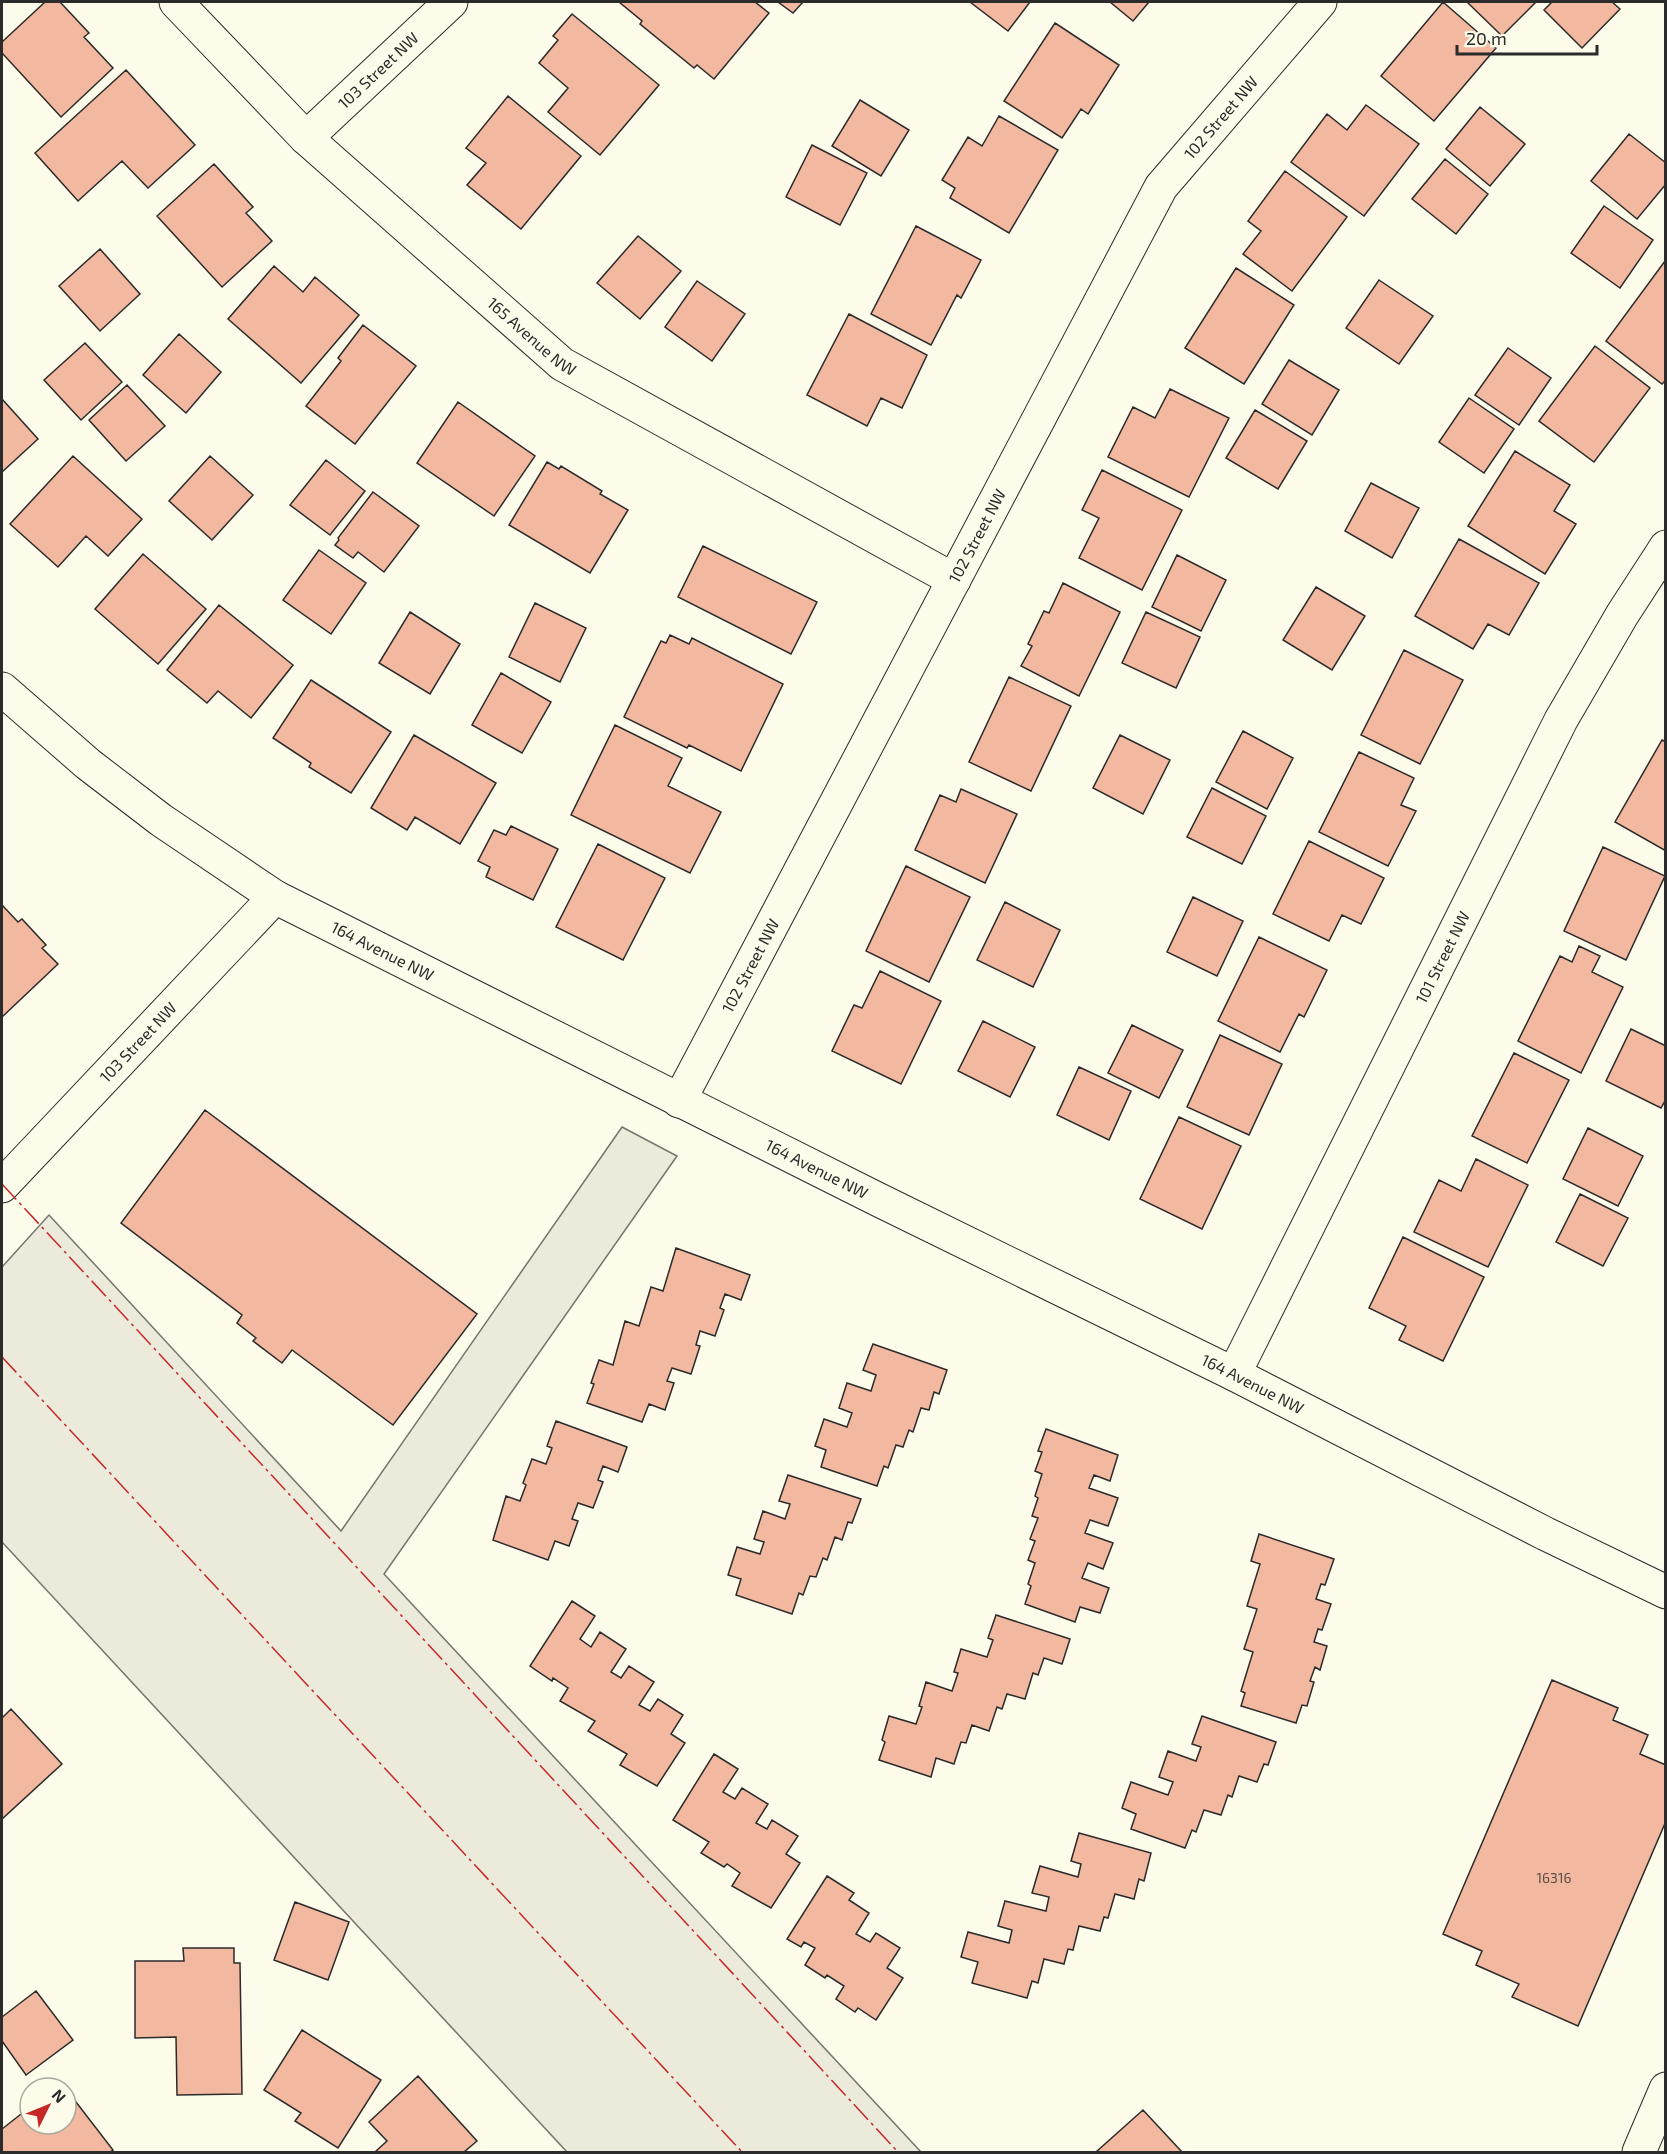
<svg xmlns="http://www.w3.org/2000/svg" width="1667" height="2154" font-family="'Exo 2',sans-serif">
<rect width="100%" height="100%" fill="#fdfbea"/>
<path fill="#ecebdb" stroke="#74746e" stroke-width="1.5" d="M622 1127 677 1156 384 1574 921 2152H567L2 1542V1267L49 1215 341 1531Z"/>
<path fill="#f2b8a0" stroke="#2b2b2b" stroke-width="1.5" d="M45 2H60L89 33 84 37 113 68 61 117 2 53V42Z
M619 2H755L769 13 714 79 697 65 694 68 640 24 642 21Z
M778 2H803L793 13Z
M970 2H1030L1008 31Z
M1110 2H1149L1133 21Z
M1443 2 1496 48 1434 121 1381 76Z
M1467 2H1536L1502 36Z
M1552 2H1612L1620 9 1582 48 1544 10Z
M572 14 659 85 600 155 548 112 568 88 539 63 558 40 553 36Z
M1055 23 1119 65 1088 114 1081 109 1062 138 1004 101Z
M126 70 195 145 148 188 122 161 78 201 35 153Z
M508 96 581 156 521 229 467 185 486 163 466 148Z
M860 100 909 130 881 176 832 146Z
M1366 105 1419 144 1364 216 1291 162 1327 114 1347 130Z
M1480 107 1525 144 1490 186 1446 149Z
M999 116 1058 150 1009 233 950 198 955 188 942 180 968 137 982 146Z
M1629 134 1666 163V184L1637 219 1591 181Z
M812 145 867 173 840 225 786 197Z
M1445 159 1488 194 1456 234 1412 199Z
M214 164 253 207 246 213 272 241 222 287 157 216Z
M1285 171 1347 217 1292 291 1243 254 1261 231 1248 221Z
M1604 206 1653 240 1620 288 1571 253Z
M916 226 981 260 961 298 957 295 931 345 871 314Z
M638 236 681 271 640 319 597 283Z
M100 249 140 294 100 331 59 286Z
M1665 261 1666 380 1662 384 1606 341Z
M274 266 303 292 315 277 359 315 301 383 228 319Z
M1236 268 1294 305 1244 384 1185 348Z
M1379 280 1433 316 1399 364 1346 328Z
M697 281 745 314 712 361 665 327Z
M849 314 927 355 902 408 881 398 867 426 807 395Z
M363 325 416 366 355 444 306 406 341 361 338 358Z
M179 334 221 372 186 413 143 375Z
M85 343 122 382 81 420 44 380Z
M1595 346 1650 388 1594 462 1539 421Z
M1508 348 1551 378 1519 425 1475 395Z
M1289 360 1339 390 1312 435 1262 404Z
M127 385 165 426 126 461 89 420Z
M1170 389 1229 418 1189 497 1108 457 1133 407 1155 418Z
M1469 398 1514 429 1484 473 1439 442Z
M2 399 38 439 2 472Z
M458 402 535 456 494 516 417 463Z
M1255 410 1307 441 1278 489 1226 458Z
M1515 451 1570 485 1554 511 1576 524 1545 574 1468 526Z
M73 456 142 519 108 556 86 536 58 567 10 524Z
M210 456 253 495 212 540 169 501Z
M326 460 365 491 330 535 290 505Z
M547 462 559 469 561 466 602 491 600 494 628 510 590 573 509 525Z
M1102 470 1182 510 1142 590 1079 558 1099 518 1082 510Z
M1371 483 1419 508 1392 558 1345 531Z
M373 492 419 526 384 572 358 552 353 558 335 545 339 540 338 538Z
M1459 539 1539 583 1509 635 1488 624 1473 649 1415 616Z
M703 546 817 602 791 654 678 597Z
M319 550 366 583 331 634 283 600Z
M143 554 206 609 158 664 95 609Z
M1177 555 1226 580 1201 631 1152 607Z
M1063 583 1120 612 1079 696 1021 666 1032 646 1028 644 1044 611 1049 613Z
M1316 587 1365 616 1332 670 1283 640Z
M535 603 586 628 560 682 509 657Z
M219 605 293 665 251 718 218 691 207 703 167 670Z
M410 612 460 644 430 694 379 663Z
M1146 612 1200 637 1176 688 1122 663Z
M670 635 689 644 692 638 783 684 741 771 689 745 687 748 624 717 661 641 666 643Z
M1404 650 1463 680 1420 764 1361 735Z
M501 673 551 702 522 753 472 725Z
M1009 677 1071 706 1031 791 969 762Z
M311 680 391 732 351 793 309 767 311 763 273 738Z
M615 725 682 758 668 786 721 812 690 873 571 815Z
M1243 731 1293 758 1267 809 1216 782Z
M414 735 496 783 460 844 415 817 407 830 371 808Z
M1120 735 1170 760 1143 814 1093 788Z
M1662 740 1666 742V851L1615 822Z
M1359 752 1414 778 1401 805 1416 811 1388 866 1319 832Z
M1212 788 1266 816 1242 864 1187 837Z
M961 789 1017 814 985 883 915 850 940 795 956 802Z
M511 826 558 849 533 900 486 877 490 867 478 861 494 830 506 835Z
M1309 841 1384 878 1361 924 1342 915 1329 941 1273 914Z
M598 844 665 878 623 960 556 927Z
M1603 847 1665 876 1626 960 1564 931Z
M906 866 970 897 929 982 866 951Z
M1193 897 1243 921 1217 976 1167 952Z
M1005 902 1060 930 1033 987 977 960Z
M2 905 18 922 22 919 46 945 42 948 58 964 2 1017Z
M1259 937 1327 970 1304 1017 1299 1014 1280 1052 1218 1021Z
M1579 946 1600 956 1592 972 1623 987 1581 1073 1518 1041 1560 956 1572 962Z
M880 971 941 1001 901 1084 832 1051 854 1005 862 1008Z
M983 1021 1035 1047 1010 1097 958 1071Z
M1132 1025 1183 1050 1159 1098 1108 1073Z
M1631 1029 1666 1046V1099L1661 1108 1606 1081Z
M1220 1035 1282 1064 1249 1135 1187 1107Z
M1514 1053 1569 1080 1527 1163 1472 1136Z
M1079 1067 1131 1091 1109 1140 1057 1115Z
M205 1110 477 1314 393 1425 292 1350 282 1363 253 1341 256 1338 237 1323 242 1315 121 1223Z
M1179 1117 1241 1146 1202 1229 1140 1199Z
M1588 1128 1643 1156 1618 1206 1563 1179Z
M1476 1159 1528 1185 1488 1267 1414 1232 1439 1180 1461 1191Z
M1580 1194 1628 1218 1603 1266 1556 1242Z
M1403 1237 1484 1277 1443 1361 1399 1340 1406 1326 1369 1308Z
M676 1248 750 1275 741 1300 725 1294 720 1308 724 1310 715 1336 700 1331 696 1345 700 1346 691 1374 672 1368 667 1381 674 1383 665 1410 649 1404 642 1422 587 1403 594 1384 591 1383 599 1360 613 1365 625 1321 639 1326 651 1287 663 1291Z
M873 1344 947 1370 939 1394 934 1392 929 1410 921 1408 913 1432 909 1430 903 1447 896 1445 888 1468 884 1466 877 1486 821 1467 826 1450 815 1446 824 1419 847 1427 852 1413 839 1408 847 1383 871 1391 876 1375 863 1370Z
M556 1421 627 1447 618 1472 603 1466 598 1480 603 1482 593 1508 578 1503 572 1519 578 1521 569 1546 555 1541 548 1560 493 1540 506 1496 520 1501 526 1485 523 1483 532 1459 546 1464 552 1448 547 1446Z
M1046 1429 1118 1455 1110 1481 1094 1475 1089 1488 1118 1498 1108 1526 1090 1520 1085 1533 1113 1543 1103 1569 1088 1563 1082 1578 1109 1588 1100 1613 1080 1607 1075 1622 1025 1604 1031 1586 1028 1584 1035 1563 1028 1560 1035 1541 1030 1539 1038 1518 1032 1516 1038 1498 1035 1496 1042 1474 1035 1471 1042 1452 1038 1451Z
M788 1475 861 1499 852 1523 848 1522 842 1540 835 1537 827 1560 823 1558 816 1577 810 1576 803 1595 799 1593 792 1614 736 1595 741 1579 728 1575 737 1547 760 1554 764 1542 754 1539 763 1511 785 1519 790 1504 779 1501Z
M1259 1534 1334 1559 1325 1585 1321 1584 1316 1599 1331 1604 1322 1630 1318 1629 1314 1642 1327 1646 1320 1670 1315 1667 1310 1681 1314 1682 1307 1706 1302 1705 1296 1723 1241 1706 1245 1693 1241 1691 1253 1652 1244 1649 1257 1609 1247 1606 1260 1564 1251 1561Z
M572 1601 595 1616 580 1639 591 1647 600 1632 626 1649 611 1672 621 1678 629 1666 654 1682 639 1705 650 1711 658 1699 683 1715 671 1734 685 1743 657 1786 620 1765 627 1754 588 1731 595 1721 560 1701 568 1688 553 1678 552 1681 530 1666Z
M996 1615 1070 1639 1062 1664 1044 1658 1038 1675 1033 1673 1025 1699 1007 1694 1002 1709 997 1707 989 1731 972 1725 966 1743 961 1742 954 1764 936 1758 931 1777 879 1760 885 1742 882 1740 889 1716 916 1724 922 1707 919 1706 926 1682 952 1691 958 1673 954 1672 961 1649 987 1657 993 1640 988 1638Z
M1552 1680 1618 1708 1613 1720 1648 1735 1640 1754 1666 1765V1821L1578 2026 1512 1997 1519 1984 1476 1965 1482 1951 1443 1934Z
M11 1709 62 1764 2 1819V1718Z
M1202 1716 1276 1742 1268 1765 1264 1764 1257 1782 1239 1776 1232 1797 1228 1795 1221 1815 1204 1810 1196 1832 1192 1830 1185 1848 1131 1829 1136 1814 1122 1808 1131 1782 1168 1795 1173 1782 1159 1777 1168 1751 1196 1761 1201 1747 1192 1744Z
M714 1754 738 1769 723 1792 735 1799 742 1788 768 1804 756 1823 767 1829 772 1820 798 1836 786 1854 800 1863 771 1908 732 1886 740 1873 727 1864 724 1867 701 1853 709 1842 673 1820Z
M1079 1833 1151 1853 1144 1881 1139 1879 1134 1899 1115 1894 1108 1918 1104 1917 1100 1931 1079 1926 1073 1950 1068 1949 1064 1964 1044 1959 1038 1983 1032 1981 1027 1998 972 1983 978 1962 961 1957 968 1932 1009 1943 1012 1930 998 1926 1005 1901 1046 1911 1049 1897 1032 1893 1040 1866 1078 1877 1081 1864 1071 1861Z
M827 1876 854 1893 849 1900 869 1913 856 1934 870 1942 876 1933 900 1948 887 1968 903 1978 876 2020 858 2008 855 2012 836 1999 844 1986 827 1975 825 1978 805 1965 815 1948 804 1942 801 1947 787 1939Z
M295 1902 349 1922 328 1980 274 1960Z
M183 1948H234V1963H240L242 2094 177 2095 176 2037 135 2038V1961H184Z
M36 1991 73 2040 26 2075 2 2041V2017Z
M302 2030 381 2080 338 2148 295 2121 301 2113 264 2090Z
M418 2076 477 2141 464 2152H375L387 2141 369 2122Z
M66 2089 113 2150 110 2152H2V2129L30 2107V2124H66Z
M1143 2110 1182 2152H1096Z"/>
<g fill="none" stroke-linecap="round" stroke-linejoin="round">
<defs>
<g id="minor">
<path id="s1" d="M176 2 306 138 562 364 954 580"/>
<path id="s2" d="M306 138 451 2"/>
<path id="s3" d="M2 689 88 764 161 820 275 897 877 1199 1234 1374 1546 1534 1666 1592"/>
<path id="s4" d="M679 1101 1161 187 1320 2"/>
<path id="s5" d="M2 1186 275 897"/>
<path id="s6" d="M1234 1374 1561 720 1622 615 1666 547"/>
</g>
<path id="tertiary" d="M1639 2152 1666 2089"/>
</defs>
<use href="#minor" stroke="#2b2b2b" stroke-width="35"/>
<use href="#tertiary" stroke="#2b2b2b" stroke-width="35"/>
<use href="#minor" stroke="#fdfbea" stroke-width="33"/>
<use href="#tertiary" stroke="#fdfbea" stroke-width="33"/>
<path stroke="#c62828" stroke-width="1.5" stroke-dasharray="21 4.5 3 4.5" stroke-linecap="butt" d="M2 1184 898 2152
M2 1357 742 2152"/>
</g>
<g text-anchor="middle" stroke-width="4.5" stroke-linejoin="round" paint-order="stroke">
<g font-size="14" fill="#5d4e48">
<text x="1554" y="1883">16316</text>
</g>
<g font-size="16" fill="#2b2b2b" stroke="#fdfbea">
<text dy="6" stroke="none"><textPath href="#s2" startOffset="99">103 Street NW</textPath></text>
<text dy="6" stroke="none"><textPath href="#s4" startOffset="1125">102 Street NW</textPath></text>
<text dy="6" stroke="none"><textPath href="#s1" startOffset="489">165 Avenue NW</textPath></text>
<text dy="6" stroke="none"><textPath href="#s4" startOffset="639">102 Street NW</textPath></text>
<text dy="6" stroke="none"><textPath href="#s3" startOffset="464">164 Avenue NW</textPath></text>
<text dy="6" stroke="none"><textPath href="#s6" startOffset="466">101 Street NW</textPath></text>
<text dy="6" stroke="none"><textPath href="#s4" startOffset="153">102 Street NW</textPath></text>
<text dy="6" stroke="none"><textPath href="#s5" startOffset="198">103 Street NW</textPath></text>
<text dy="6" stroke="none"><textPath href="#s3" startOffset="950">164 Avenue NW</textPath></text>
<text dy="6" stroke="none"><textPath href="#s3" startOffset="1436">164 Avenue NW</textPath></text>
</g>
</g>
<rect width="1667" height="2154" fill="none" stroke="#2b2b2b" stroke-width="6"/>
<g transform="translate(48 2106) rotate(47)"><circle r="28" fill="#fdfbea" stroke="#a9a89e" stroke-width="1.5"/>
<path d="M0-4.5L10 22L0 15L-10 22Z" fill="#c62828"/>
<text y="-9" font-size="16" font-weight="bold" text-anchor="middle" fill="#2b2b2b">N</text>
</g>
<path d="M1457 45v9h140v-9" fill="none" stroke="#2b2b2b" stroke-width="3"/>
<text x="1466" y="45" font-size="18" fill="#2b2b2b" stroke="#fdfbea" stroke-width="4.5" paint-order="stroke">20 m</text>
</svg>
